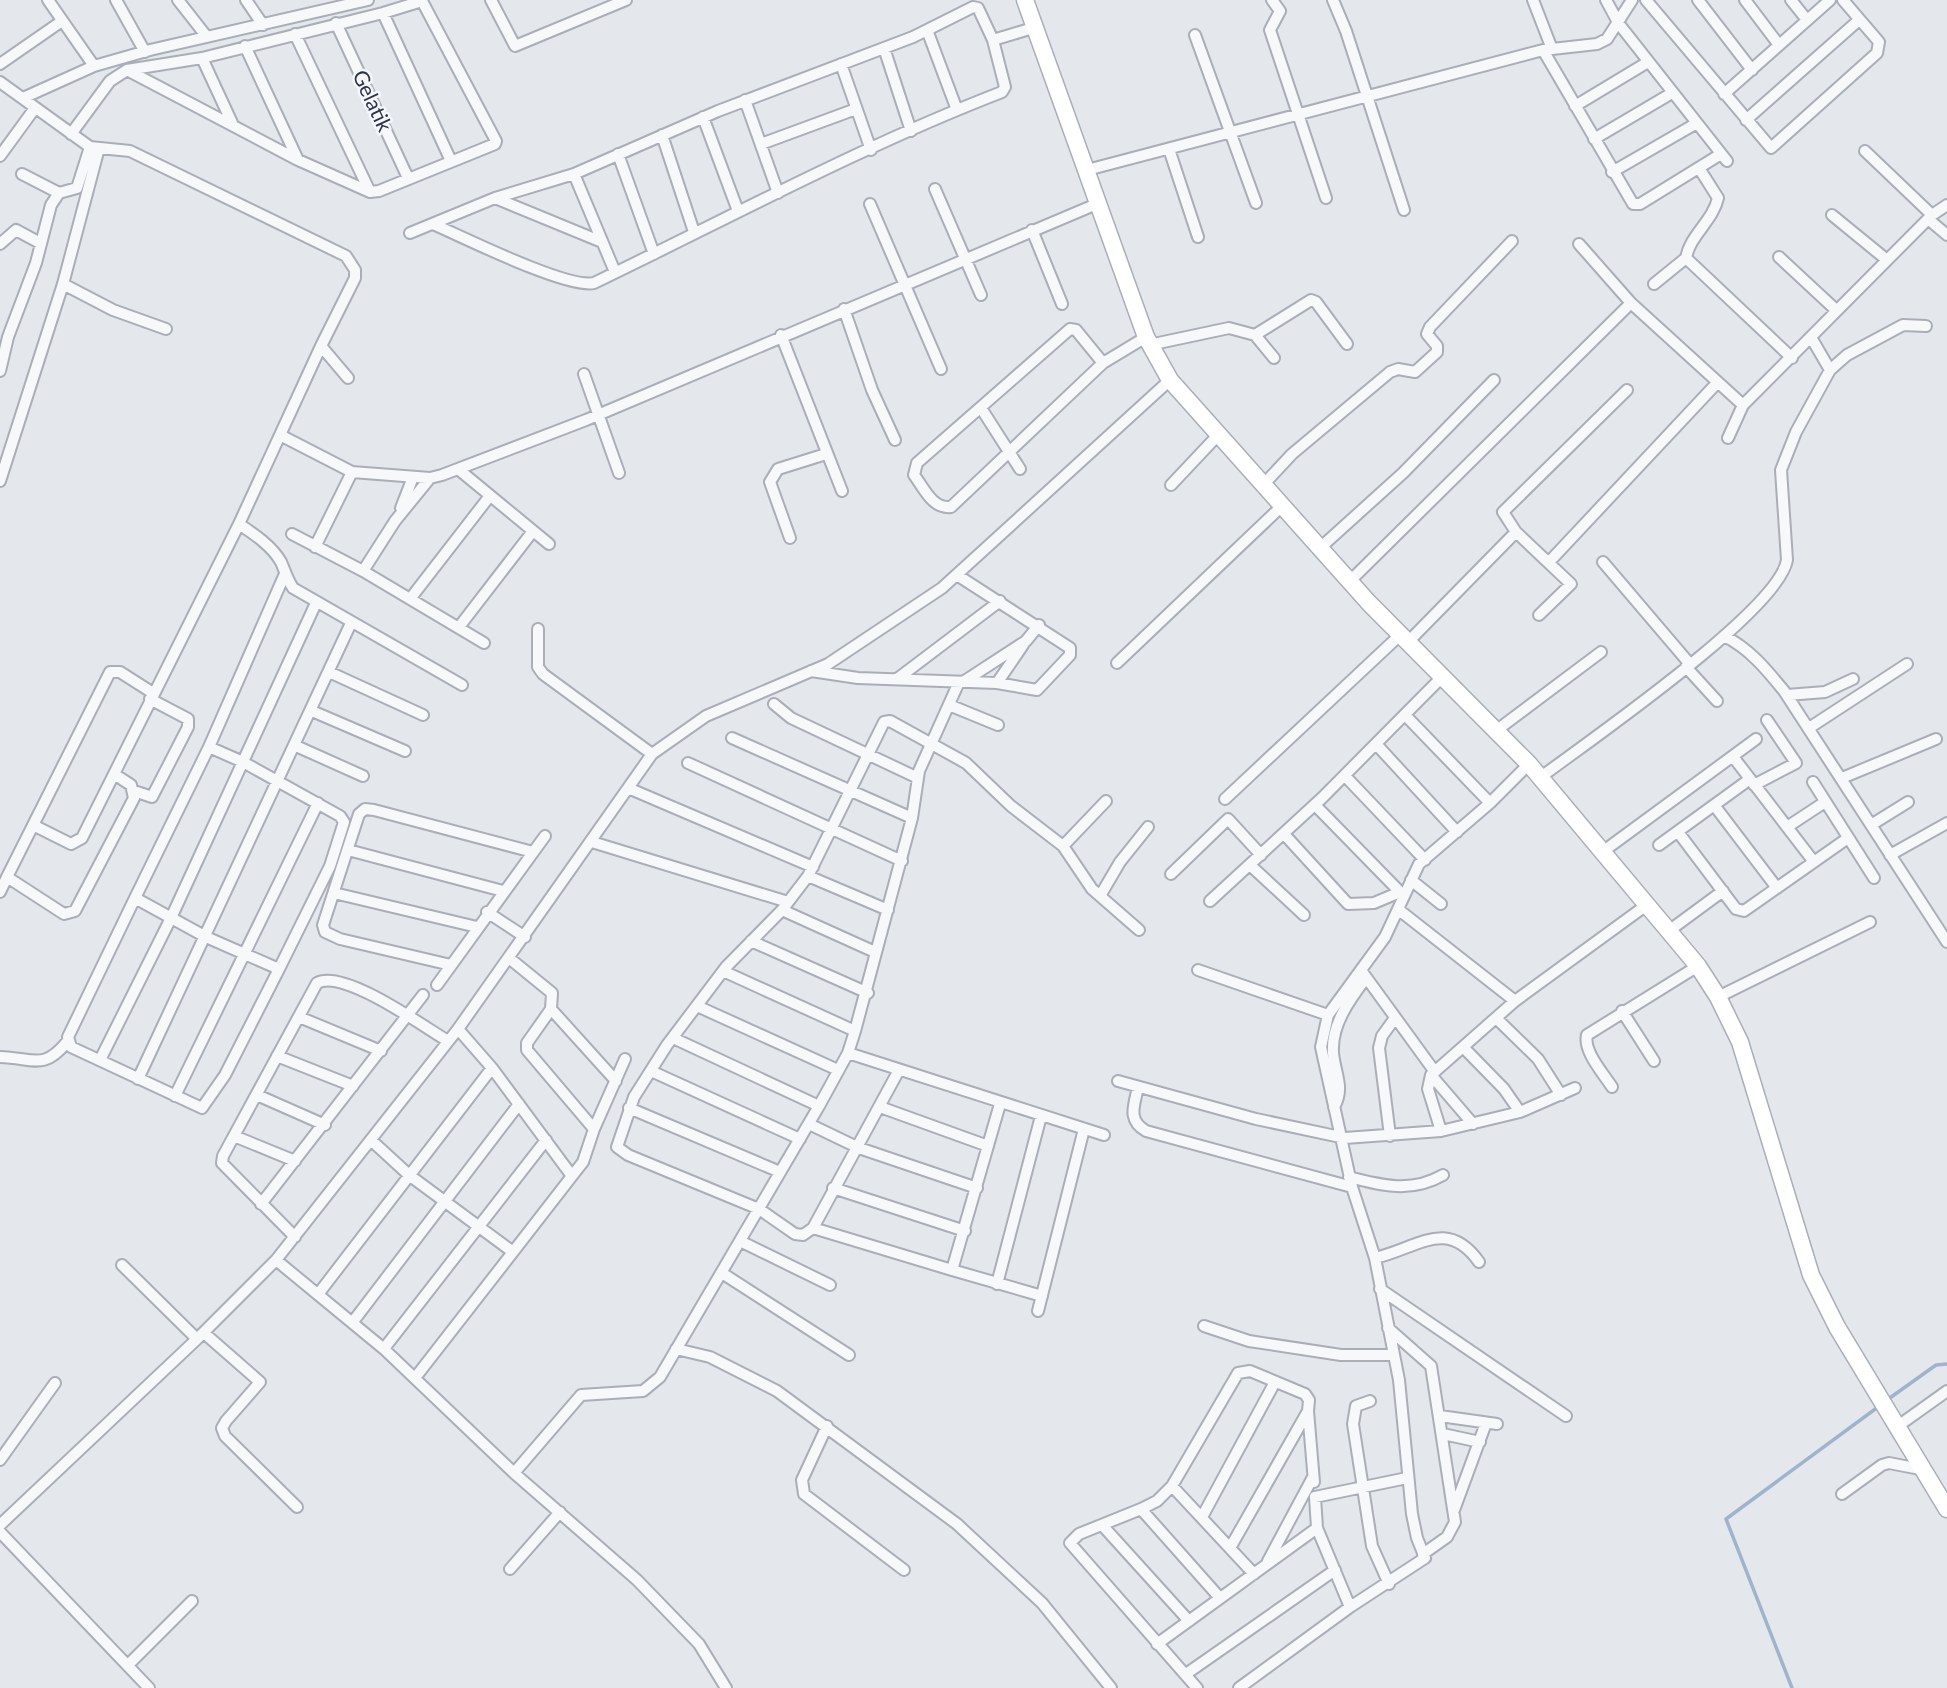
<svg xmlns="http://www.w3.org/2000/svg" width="1947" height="1688" font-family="Lato,sans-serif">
<rect width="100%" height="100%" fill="#e4e7ec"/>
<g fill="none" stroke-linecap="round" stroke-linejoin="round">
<path stroke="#9fb4cc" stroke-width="3.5" d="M1887 1400 1936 1365 1947 1364
M1792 1688 1726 1519 1878 1407"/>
<defs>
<path id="street" d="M48 0 94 66
M116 0 145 52
M178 0 207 37
M246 0 263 25
M491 0 515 46 626 0
M1272 0 1280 11 1270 30 1326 198
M1333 0 1346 31 1404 210
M1533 0 1552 49
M1606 0 1619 24 1727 161
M1646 0 1771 148 1877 53 1879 42 1843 0
M1698 0 1752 70
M1745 0 1779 45
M1791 0 1807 20
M383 13 451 161
M336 23 408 178
M927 30 957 110
M295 34 370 192
M1195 35 1256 203
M993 40 1033 28
M245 46 298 160
M884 48 911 131
M1543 50 1633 204H1640L1721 154
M202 58 233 125
M0 64 62 21
M841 64 871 150
M0 82 90 147 130 151 346 256 355 270V278L321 346 239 524 82 838 71 844 33 825
M1724 94 1830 0
M23 98 94 66 150 50 368 0
M745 100 778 193
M1575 106 1648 62
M703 117 738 211
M1746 120 1859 20
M71 134 110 81 127 70 202 58 383 13 422 1 496 141 495 144 379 191 370 192 298 160 127 70
M662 135 694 232
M1594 139 1672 93
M761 144 856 109
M1169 149 1198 237
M1865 151 1932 215
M618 154 654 254
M0 156 35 108
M1699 168 1718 198C1713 221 1690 235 1686 258L1792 358
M1087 170 1543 50 1597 44 1607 39 1632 0
M1612 172 1697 123
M22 174 59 193
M574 174 615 272
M935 189 981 295
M495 198 602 242
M870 204 941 369
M1832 215 1887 260
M1928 219 1947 235
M1032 230 1062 304
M410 233 495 198 574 174 718 111 913 37 973 7 978 8 993 40 1005 87 1002 92C862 146 729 218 594 283 567 289 463 237 433 224
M0 244 16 230 40 243
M1579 244 1631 303 1743 405
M1779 257 1836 310
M63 284 113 310 166 329
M1654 284 1686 258
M844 309 872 390 895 440
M781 335 842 491
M1255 335 1311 300 1316 302 1347 344
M1149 345 1229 328 1255 335 1274 358
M321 346 348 378
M1103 363 1076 330 1070 329 917 463 914 475C924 488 932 509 951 507L1103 363 1146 337
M1830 370 1847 355 1903 325 1926 326
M0 371 8 337 36 263 51 205 59 193 77 188 90 147
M584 374 619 473
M981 408 1020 469
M280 435 352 472 430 478 442 475 586 420 1099 203
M1728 438 1743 405 1932 215 1947 205
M458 469 549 544
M0 481 63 284 99 148
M1264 484 1292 454 1390 372 1398 369 1415 372 1437 352V346L1427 334 1430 327 1512 241
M1171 485 1219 434
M401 508 413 477
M239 524C254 534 272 546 281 562 285 571 287 579 293 588L462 685
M292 534 363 571 484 643
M790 538 770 482 778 469 826 454
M315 547 352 472
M1320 548 1403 473 1494 380
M1550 561 1717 383
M1603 562 1689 663
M363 571 395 521 430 478
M1350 581 1631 303
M410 599 489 497
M1539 615 1571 584 1516 532 1503 512 1627 390
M459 627 533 531
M538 629V667L543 674 652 754
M1724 636C1749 648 1767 670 1784 691L1947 942
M1407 643 1516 532
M1117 663 1283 505
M1686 667 1717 701
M811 671 858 678 997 683 1037 690 1070 655V648L957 575
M329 672 423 715
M897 679 1000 601
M963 682 1026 641 1039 625
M997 683 1023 645
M1787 695 1825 692 1853 679
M774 704 791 718 918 778
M949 705 998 725
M312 711 405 751
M1406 716 1490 803
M1809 728 1907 664
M1497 730 1601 652
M732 738 912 818
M1376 744 1457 832
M296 746 363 776
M209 747 243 762 340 816 344 822 330 866 279 969 206 937 135 898 209 747 284 576
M1734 758 1814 862
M688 763 902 861
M1345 776 1425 860
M1541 777C1589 741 1779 610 1787 560L1781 470 1796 432 1830 370 1812 339
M1842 778 1936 739
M1813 782 1874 878
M1754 785 1796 763 1767 720
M628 788 813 867
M134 791 152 797 188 727V719L150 699
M1225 799 1400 635
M1315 805 1400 892
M1714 805 1777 888
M1871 825 1908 802
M1787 827 1825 802
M1678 832 1736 909 1744 911 1848 838
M1284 834 1348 904 1374 903 1400 892 1404 896
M592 842 788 902
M1659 845 1750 779
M1063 846 1106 801
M348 850 503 891
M1605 850 1756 739
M1890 855 1947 823
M1250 865 1304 915
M1171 874 1228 819 1261 855
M808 876 888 910
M7 877 110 672H120L153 693
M1411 880 1441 904
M0 892 7 877 64 914 75 911 134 798 131 785 114 774
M334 893 477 927
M1100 896 1120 862 1148 827
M135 898 68 1037 71 1047 202 1108 225 1075 279 969
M1210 901 1322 798 1443 676
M782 910 875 952
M1399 910 1515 1001
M487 912 525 937
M1670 930 1723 891
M751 941 868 993
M509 958 552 993 551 1009 527 1043V1050L594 1129 583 1162 572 1176
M451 965 340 939 325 932 323 925 359 814 365 809 374 810 533 852
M1198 970 1328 1015
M723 971 855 1031
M1363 973 1435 1072
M437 985 545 836
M1718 997 1870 922
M697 1006 838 1070
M551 1009 616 1081
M1622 1011 1654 1061
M299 1017 381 1051
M1497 1019 1538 1059 1561 1095
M673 1038 819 1106
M1463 1047 1504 1089 1520 1112
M848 1053 1104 1135
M277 1056 353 1086
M0 1057C34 1058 43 1071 67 1042
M100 1060 171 918 316 603
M899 1070 813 1228 803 1235 795 1234 759 1209 628 1155 617 1147 634 1097 667 1045 726 967 782 910 808 876 884 722 890 721 966 763 1011 806 1063 846 1092 889 1139 930
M651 1071 800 1139
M1431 1075 1473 1124
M138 1079 351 623
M1118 1081 1256 1119 1345 1138 1441 1131 1520 1112 1575 1088
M1138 1087C1134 1106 1127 1120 1146 1131L1352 1187
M1612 1087C1603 1073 1583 1051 1587 1035L1698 966
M257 1095 325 1125
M175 1096 318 803
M880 1107 988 1146
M1334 1107C1345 1088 1335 1074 1333 1053 1331 1025 1350 999 1366 978
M629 1108 780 1172
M809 1124 859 1148 977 1188
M594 1129 625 1059
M1441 1131 1428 1089 1431 1075 1515 1001 1648 904
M234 1136 295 1161
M1390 1136 1379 1048 1382 1036 1395 1018
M372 1141 409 1175 513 1252 572 1176 492 1068 458 1029
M1349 1177C1383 1186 1412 1193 1443 1175
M833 1188 965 1231
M261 1204 423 995
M813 1228 952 1270 1000 1104
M295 1237 222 1163 223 1156 317 983C343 968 424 1027 448 1041
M740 1241 830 1285
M1375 1258C1418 1248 1447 1217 1479 1262
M276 1260 384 1349 514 1473 637 1580 699 1644 726 1688
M122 1265 197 1339
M952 1270 1042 1296
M722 1273 849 1355
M997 1284 1041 1116
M1380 1289 1566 1416
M319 1293 492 1068
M1038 1311 1084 1129
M355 1319 519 1104
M1204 1326 1249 1341 1341 1355H1392
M1388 1328 1431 1366 1455 1522 1447 1537 1423 1554
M204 1333 260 1382 226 1421 222 1428 225 1436 297 1507
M386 1346 546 1140
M676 1349 710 1357 777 1391 957 1524 1042 1603 1111 1688
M418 1374 513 1252
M1370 1401 1356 1406 1353 1424 1372 1546 1389 1584
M1308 1411 1314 1482
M1440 1416 1497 1424
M827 1426 802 1480 804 1494 904 1570
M1898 1426 1947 1391
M1443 1434 1480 1442
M0 1460 55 1383
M514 1473 581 1395 643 1391 660 1377 819 1106 848 1053 855 1031 912 818 919 771 959 682
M1172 1486 1238 1373 1250 1371 1305 1394 1309 1400 1308 1411 1230 1548
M1842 1494 1882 1465 1889 1463 1925 1470
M1141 1509 1220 1598
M1454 1510 1486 1423
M1202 1517 1275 1382
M0 1525 197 1339 276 1260 458 1029 652 754 706 716 828 664 942 588 1170 380
M1102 1525 1189 1621
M0 1532 149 1688
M1268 1561 1313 1477
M510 1569 560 1512
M1350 1607 1317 1528 1315 1497 1407 1478
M1157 1644 1317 1528
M128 1665 192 1601
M1186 1674 1335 1570
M1197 1688 1070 1543 1079 1534 1141 1509 1157 1501 1172 1486 1254 1574
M1239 1688 1350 1607 1425 1558 1417 1538 1412 1514 1399 1380 1375 1258 1352 1187 1321 1047 1328 1015 1385 937 1419 864 1490 803 1529 764"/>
<path id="secondary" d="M1025 0 1146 337 1170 380 1369 603 1529 764 1698 966 1718 997 1740 1042 1811 1275 1837 1327 1947 1509"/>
</defs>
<use href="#street" stroke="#a9aeb7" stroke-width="14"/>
<use href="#secondary" stroke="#a9aeb7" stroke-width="19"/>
<use href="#street" stroke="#f7f8fa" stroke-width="10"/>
<use href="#secondary" stroke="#fff" stroke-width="16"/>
</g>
<g text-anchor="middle" stroke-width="5" stroke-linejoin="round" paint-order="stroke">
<g font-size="21" fill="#2b3445" stroke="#f4f6f9">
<text transform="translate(372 101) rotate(65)" y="7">Gelatik</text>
</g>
</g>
</svg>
